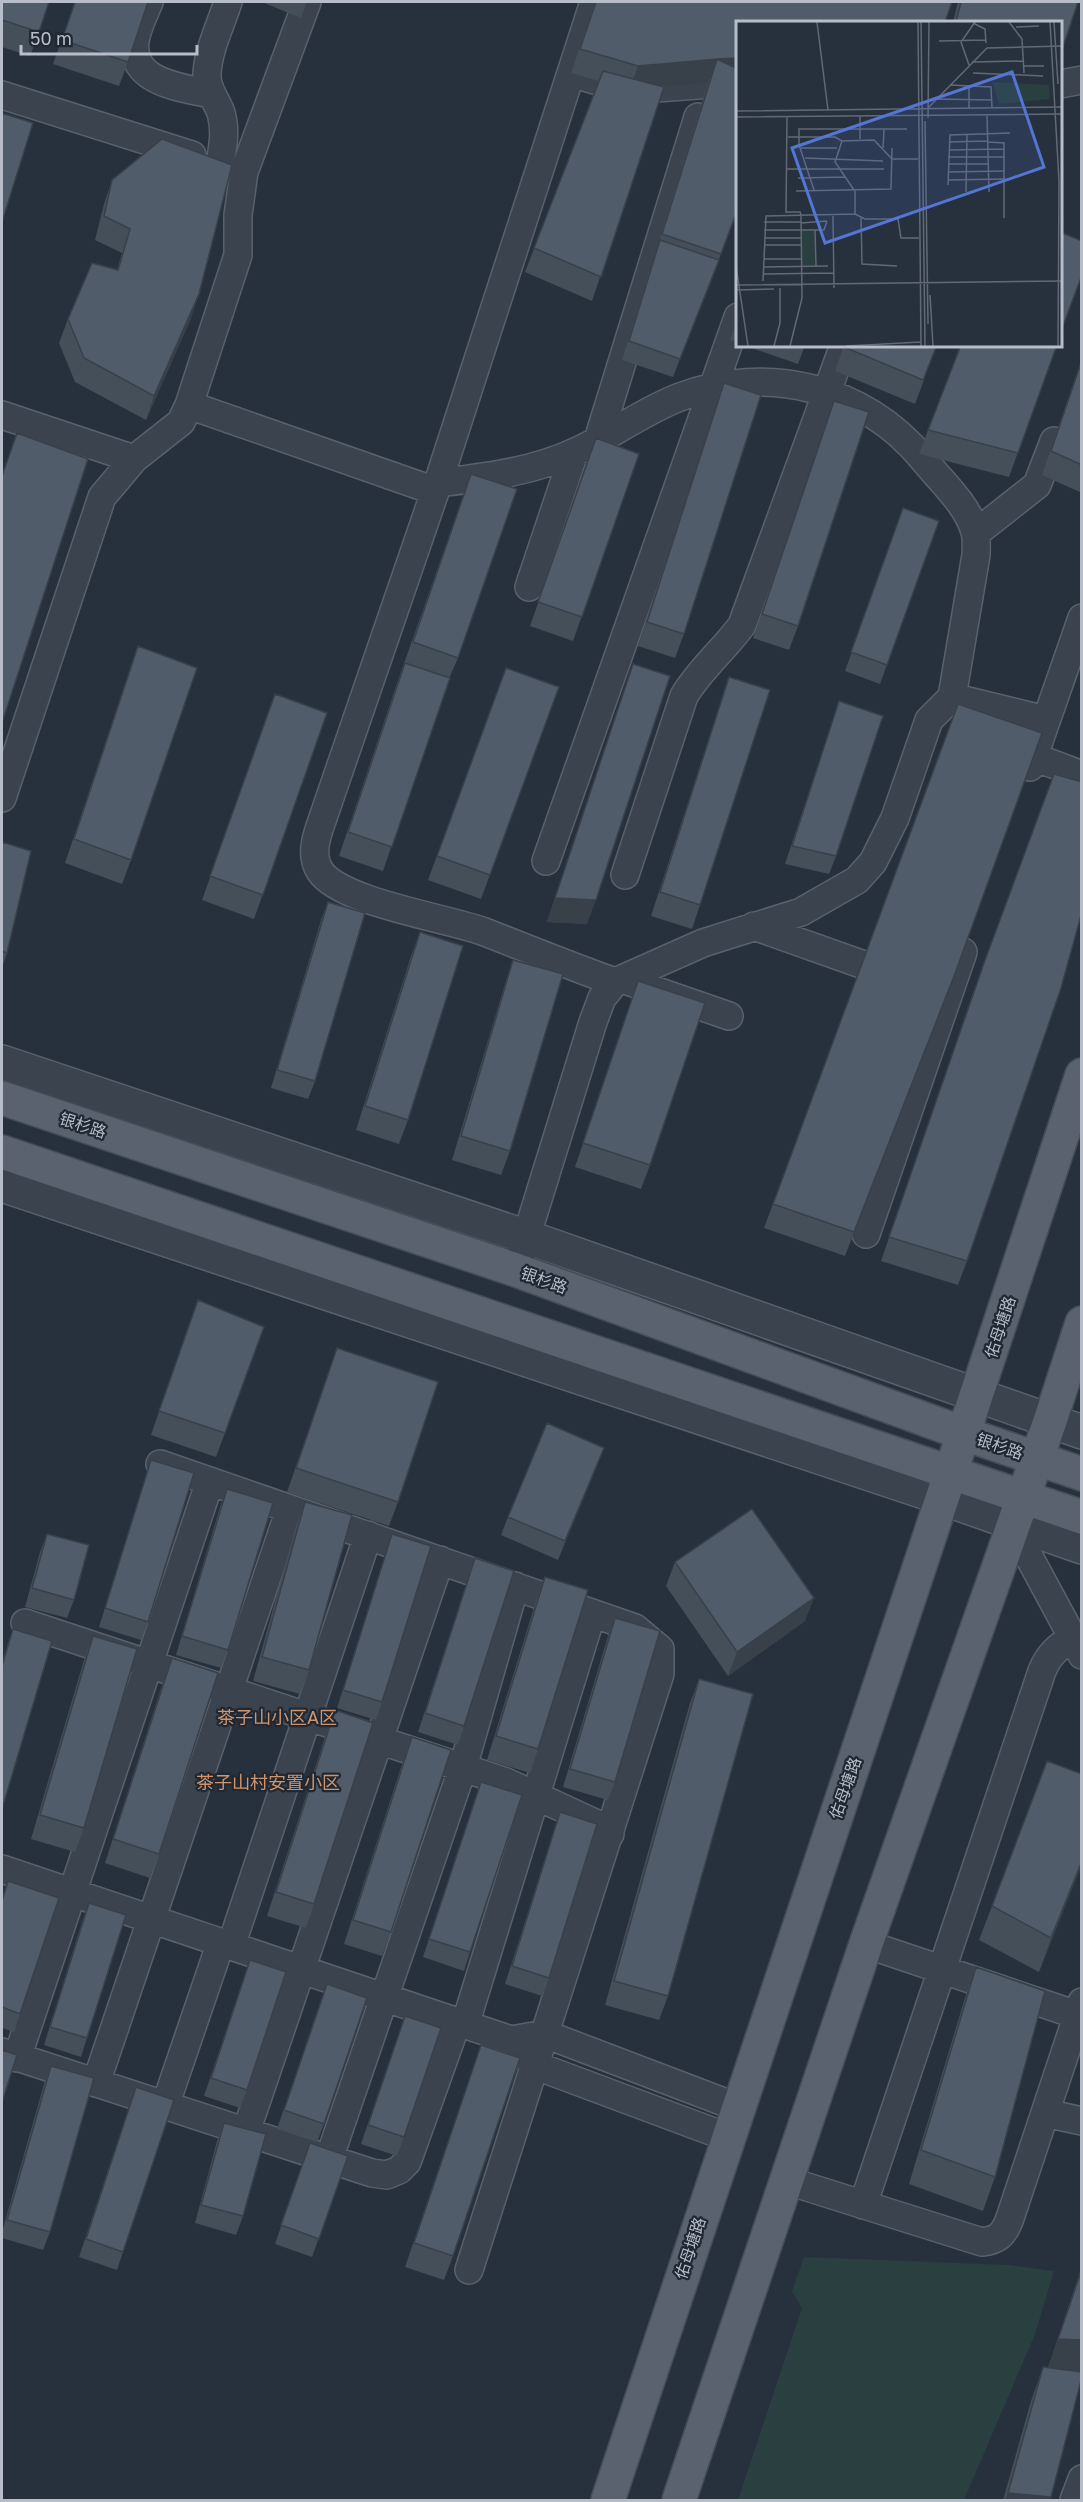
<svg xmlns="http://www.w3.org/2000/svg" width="1083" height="2502" font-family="'Golos Text','Noto Sans SC',sans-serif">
<rect width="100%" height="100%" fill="#27313e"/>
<path fill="#2a3f40" d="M804 2257 1009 2265 1054 2271 1035 2334 964 2500H738L802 2308 792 2292Z"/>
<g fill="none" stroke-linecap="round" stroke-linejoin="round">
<defs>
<path id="minor" d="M149 2C144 14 137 28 135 41 130 83 181 87 210 94
M594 2 438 483 327 806C321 826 307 851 320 871 340 902 446 918 482 931 526 948 570 966 615 982L622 979 729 1016
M571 73 629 90 738 82
M1060 84 1082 80
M2 95 192 155
M220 164C223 146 226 130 221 113 216 99 206 89 207 74 208 50 221 24 228 2
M189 405 435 491
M2 415 134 459
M598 440 698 117
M438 483C485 477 532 472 575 452 611 436 643 411 680 397 766 364 864 387 923 459 940 480 968 505 975 532 977 539 976 548 976 555L952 697 929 720 895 818 873 862 857 880 801 912 703 943 622 979
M976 533 1037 485 1054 441
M529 587 574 453
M952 697 1046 720
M1018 751 1082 775
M1030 767 1082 618
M2 798 102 497 134 459 181 422 189 405 238 255V215L244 172 307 2
M546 861 738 317
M625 875 684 696C701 668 723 651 742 625L844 345
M754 926 895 976
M866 1234 963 952
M516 1270 593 1022 602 998 615 982
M160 1464 635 1628 660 1649V1674L469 2270
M1013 1527 1082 1655
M25 1623 506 1782 597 1824 610 1834
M2 1869 511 2040 545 2034 737 2107
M866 1944 1077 2015
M231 1946 368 1535
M465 2025 592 1613
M2 2052 372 2173 387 2175 399 2170 407 2162 457 2022
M522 2052 534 2065 727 2137
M17 2058 210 1481
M96 2083 290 1509
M165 2106 221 1942
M1045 2113 1082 2121
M246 2132 440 1560
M329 2159 463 1767 515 1586
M785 2180 982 2242C998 2240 1003 2235 1009 2221L1082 2002
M863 2205 1042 1671C1049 1654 1058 1647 1073 1637
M1074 2500 1082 2479"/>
<path id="tertiary" d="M2 1062 527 1237 1082 1432
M2 1185 942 1498 1082 1547"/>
<path id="primary" d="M2 1098 516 1270 965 1434 1082 1474
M2 1152 1082 1517
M608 2500C764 2025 927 1551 1082 1075
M679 2500 866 1944 1050 1421 1082 1323"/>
</defs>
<use href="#minor" stroke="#58616c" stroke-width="30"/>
<use href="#tertiary" stroke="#58616c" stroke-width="36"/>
<use href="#primary" stroke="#444c57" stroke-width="36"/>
<use href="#minor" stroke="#3b434e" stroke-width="27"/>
<use href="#tertiary" stroke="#3b434e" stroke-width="33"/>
<use href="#primary" stroke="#59626e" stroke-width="33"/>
</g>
<path fill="#454f5a" d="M2 2 39 32 30 56 2 47Z
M75 2 128 62 119 86 53 64Z
M262 2H307L301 18Z
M595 2H952L738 22 721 254 673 377 622 360 708 83 664 87 592 301 525 272 599 81 571 73Z
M958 2H1078L1060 22H953Z
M112 180 191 318 146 420 75 382 59 343 68 319 117 270 122 253 95 240 104 204Z
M738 317V343L730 340Z
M743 345H805L798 364Z
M844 345H937L915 404 835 371Z
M1057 345 1009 477 919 454 928 430Z
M1082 358V493L1042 475Z
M724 383 684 634 675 658 638 646 716 407Z
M834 401 798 626 789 650 753 638Z
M596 438 639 454 573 641 530 626Z
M471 474 458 658 448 681 383 871 339 856 396 686Z
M903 508 939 521 880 684 845 671Z
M138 646 131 860 122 884 65 863Z
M633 664 587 924 547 922Z
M506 668 559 687 481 899 428 880Z
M729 677 700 905 692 929 651 916 721 701Z
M275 694 327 713 254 919 202 900Z
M839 701 836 856 829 874 785 864Z
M958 704 947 995 845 1256 764 1228Z
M2 842 7 953 2 968Z
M328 902 315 1081 308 1099 271 1088 321 920Z
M420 932 408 1120 399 1144 356 1130 411 956Z
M513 960 510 1151 501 1175 452 1160 505 984Z
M638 981 650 1165 641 1189 575 1167Z
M975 987 967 1261 958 1285 881 1261Z
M189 1324 264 1327 216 1457 151 1435Z
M337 1348 398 1502 389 1526 287 1492Z
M151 1460 148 1622 141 1640 99 1627 145 1479Z
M597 1466 558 1560 501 1535 508 1517Z
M227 1489 228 1650 221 1668 176 1655 220 1507Z
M305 1502 309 1670 300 1694 253 1681 296 1526Z
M47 1534 74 1600 67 1618 25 1607 40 1552Z
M392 1534 382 1702 376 1720 337 1708 386 1552Z
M475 1558 464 1726 458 1745 418 1732Z
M675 1562 805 1621 728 1676 666 1586Z
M545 1577 538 1749 530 1773 487 1760 536 1601Z
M615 1618V1782L608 1800 563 1787 608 1636Z
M13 1629 2 1809V1662Z
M93 1636 84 1828 75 1852 31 1839 84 1660Z
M172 1658 159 1854 150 1878 105 1863 163 1682Z
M699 1679 668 1996 659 2020 605 2005 690 1703Z
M335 1710 314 1904 306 1928 267 1916 326 1734Z
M412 1737 391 1932 382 1956 344 1944 403 1761Z
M1082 1774V1864L1039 1972 979 1940 992 1906Z
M481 1782 470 1952 464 1971 423 1957Z
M560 1812 549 1978 542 1996 505 1984Z
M8 1881 20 2014 14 2032 2 2028V1899Z
M89 1903 87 2038 81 2057 44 2045 82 1922Z
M250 1960 247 2090 240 2108 204 2096Z
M976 1967 995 2177 983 2211 909 2184 964 2001Z
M320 2003 324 2124 317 2142 277 2129Z
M405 2016 404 2137 397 2156 361 2144Z
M481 2045 453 2256 444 2280 405 2267Z
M51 2066 50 2232 43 2250 2 2238V2232L44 2084Z
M136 2087 123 2252 117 2270 79 2257Z
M224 2123 243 2216 236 2235 195 2223 217 2141Z
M310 2143 348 2156 312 2257 275 2244Z
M1082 2266V2377L1051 2497 1049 2500H1003L1031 2401 1043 2367 1048 2368Z"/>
<path fill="#38404a" d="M738 58V82L717 59Z
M717 59 708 83 629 90 638 66Z
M719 260 713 278 673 377 680 359Z
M199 294 191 318 146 420 154 396Z
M555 898 596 900 587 924 547 922Z
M956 971 947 995 845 1256 854 1232Z
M604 1448 597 1466 558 1560 565 1541Z
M814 1598 805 1621 728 1676 737 1652Z
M1082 1861V1864L1039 1972 1051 1938Z
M1058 2339 1082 2340V2375L1046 2373Z
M1008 2493 1051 2497 1049 2500H1005Z"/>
<path fill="#505c69" stroke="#38404a" stroke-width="1.5" d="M2 2H49L39 32 2 20Z
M75 2H148L128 62 62 40Z
M596 2H952L945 22H738V58L717 59 738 69V208L721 254 662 234 717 59 638 66 580 49Z
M961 2H1078L1060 56V22H956Z
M603 71 664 87 601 277 534 248Z
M2 113 33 123 2 222Z
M162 139 232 165 199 294 154 396 84 358 68 319 92 263 118 270 130 229 104 216 112 180Z
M1060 232 1082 241V275L1060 334Z
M660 240 719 260 680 359 629 341Z
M845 345H937L923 380 844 347Z
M961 345H1057L1018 453 928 430Z
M1082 360V465L1051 451Z
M724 383 761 395 684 634 647 622Z
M834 401 869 412 798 626 762 614Z
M17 433 88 459 2 723V476Z
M596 438 639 454 582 617 538 602Z
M471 474 517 489 458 658 413 642Z
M903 508 939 521 887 665 851 652Z
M138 646 197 668 131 860 74 839Z
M405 663 450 678 392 847 348 832Z
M633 664 670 676 596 900 555 898Z
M506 668 559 687 490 875 437 856Z
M729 677 770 690 700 905 660 892Z
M275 694 327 713 263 895 210 876Z
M839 701 883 716 836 856 792 846Z
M958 704 1042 733 956 971 854 1232 773 1204Z
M1054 774 1082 782V912L1061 988 967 1261 889 1237 984 963Z
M2 842 31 851 7 953 2 951Z
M328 902 365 913 315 1081 277 1070Z
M420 932 463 946 408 1120 365 1106Z
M513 960 563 974 510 1151 461 1136Z
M638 981 705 1003 650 1165 583 1143Z
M198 1300 264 1327 225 1433 159 1411Z
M337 1348 438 1382 398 1502 296 1468Z
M547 1423 604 1448 565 1541 508 1517Z
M151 1460 194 1473 148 1622 105 1608Z
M227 1489 273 1503 228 1650 182 1636Z
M305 1502 352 1515 309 1670 262 1657Z
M752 1509 814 1598 737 1652 675 1562Z
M47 1534 89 1545 74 1600 32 1588Z
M392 1534 431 1546 382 1702 343 1690Z
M475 1558 514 1571 464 1726 425 1713Z
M545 1577 588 1590 538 1749 496 1736Z
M615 1618 660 1631 615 1782 570 1769Z
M13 1629 52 1641 2 1809V1666Z
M93 1636 137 1649 84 1828 40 1815Z
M172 1658 218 1673 159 1854 113 1839Z
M699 1679 753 1694 668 1996 614 1981Z
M335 1710 373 1723 314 1904 276 1892Z
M412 1737 451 1750 391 1932 353 1920Z
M1047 1761 1082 1774V1861L1051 1938 992 1906Z
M481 1782 522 1795 470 1952 429 1939Z
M560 1812 597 1824 549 1978 512 1966Z
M8 1881 59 1898 20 2014 2 2007V1901Z
M89 1903 126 1915 87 2038 50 2027Z
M250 1960 286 1972 247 2090 211 2078Z
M976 1967 1045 1991 995 2177 921 2150Z
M327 1984 367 1998 324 2124 284 2110Z
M405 2016 441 2028 404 2137 368 2125Z
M481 2045 520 2058 453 2256 414 2243Z
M2 2050 17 2055 2 2102Z
M51 2066 94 2078 50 2232 7 2220Z
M136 2087 174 2100 123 2252 86 2239Z
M224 2123 266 2134 243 2216 201 2205Z
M310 2143 348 2156 319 2239 281 2225Z
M1082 2269V2340L1058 2339Z
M1043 2367 1082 2372V2377L1051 2497 1008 2493Z"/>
<g text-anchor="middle" stroke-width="4.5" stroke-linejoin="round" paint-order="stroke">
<g font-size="16" fill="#b7bec9" stroke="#1f2833">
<text transform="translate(83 1125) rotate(18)" y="6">银杉路</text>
<text transform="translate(544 1280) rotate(20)" y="6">银杉路</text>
<text transform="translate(1000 1327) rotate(-72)" y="6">佑母塘路</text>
<text transform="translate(1000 1446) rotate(19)" y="6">银杉路</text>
<text transform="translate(845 1788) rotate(-71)" y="6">佑母塘路</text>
<text transform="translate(690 2248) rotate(-72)" y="6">佑母塘路</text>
</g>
<g font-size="18" fill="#cf946c" stroke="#1f2833">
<text x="277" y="1724">茶子山小区A区</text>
<text x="268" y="1789">茶子山村安置小区</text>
</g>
</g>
<g transform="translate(736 21)">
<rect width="326" height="326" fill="#27313e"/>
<path d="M256 61 313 64 314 78 263 83ZM66 210H78L79 244 66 245Z" fill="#2a3f40"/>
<path fill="none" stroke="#616976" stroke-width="1.5" d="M81 1 92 89M182 1 185 325M185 1 189 325M273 1 286 18 288 52M314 1 323 160 322 325M318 1 322 63M237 2 249 8 250 22M280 6 303 5M203 20 250 19M236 41 288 40M233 44 225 21 239 1M288 45H308M237 52 307 55M214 64 255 66 256 87M233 66V87M200 78 256 79M192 87 251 27 326 25M0 90 326 86M251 93 253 171M0 96 326 93M192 97 193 1M189 100 192 303M52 116H99L106 120M124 118V95M213 121 252 120M252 121 268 122V197M65 127H101M147 127 148 109M213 129 268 128M212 136H269M69 137 147 140M156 138H182M212 143H253M51 148H148M212 151 269 150M62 157 109 156M212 159 269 158M212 164 214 114 274 112M78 169 63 124V108H171M118 169 99 141 106 120 138 119 156 138M60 170 155 168 156 127M230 171 231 113M50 191H64L65 194 66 277 54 325M50 192 51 96M119 193V169M97 195 98 267M125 196 126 243 161 245M28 201H65M65 202 91 200M28 209H88L91 200M79 209 80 245M28 217H66M28 224H66M28 238H66M0 245 12 325M28 246 92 245M28 253 98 252M27 260 30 195 119 193 129 198H162L165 217H183M0 264 326 260M0 269 38 268M194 274 197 325M38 325 44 302V267M110 325 185 321"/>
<path fill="#5375d3" fill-opacity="0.15" stroke="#5375d3" stroke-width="3" d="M276 51 308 146 89 222 56 127Z"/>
<rect width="326" height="326" fill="none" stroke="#b7bec9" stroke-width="3"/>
</g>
<rect width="1083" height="2502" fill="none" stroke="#b7bec9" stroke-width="6"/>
<path d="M21 45v9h176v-9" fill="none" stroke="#b7bec9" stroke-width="3"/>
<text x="30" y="45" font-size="18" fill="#b7bec9" stroke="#1f2833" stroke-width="4.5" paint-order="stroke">50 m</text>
</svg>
